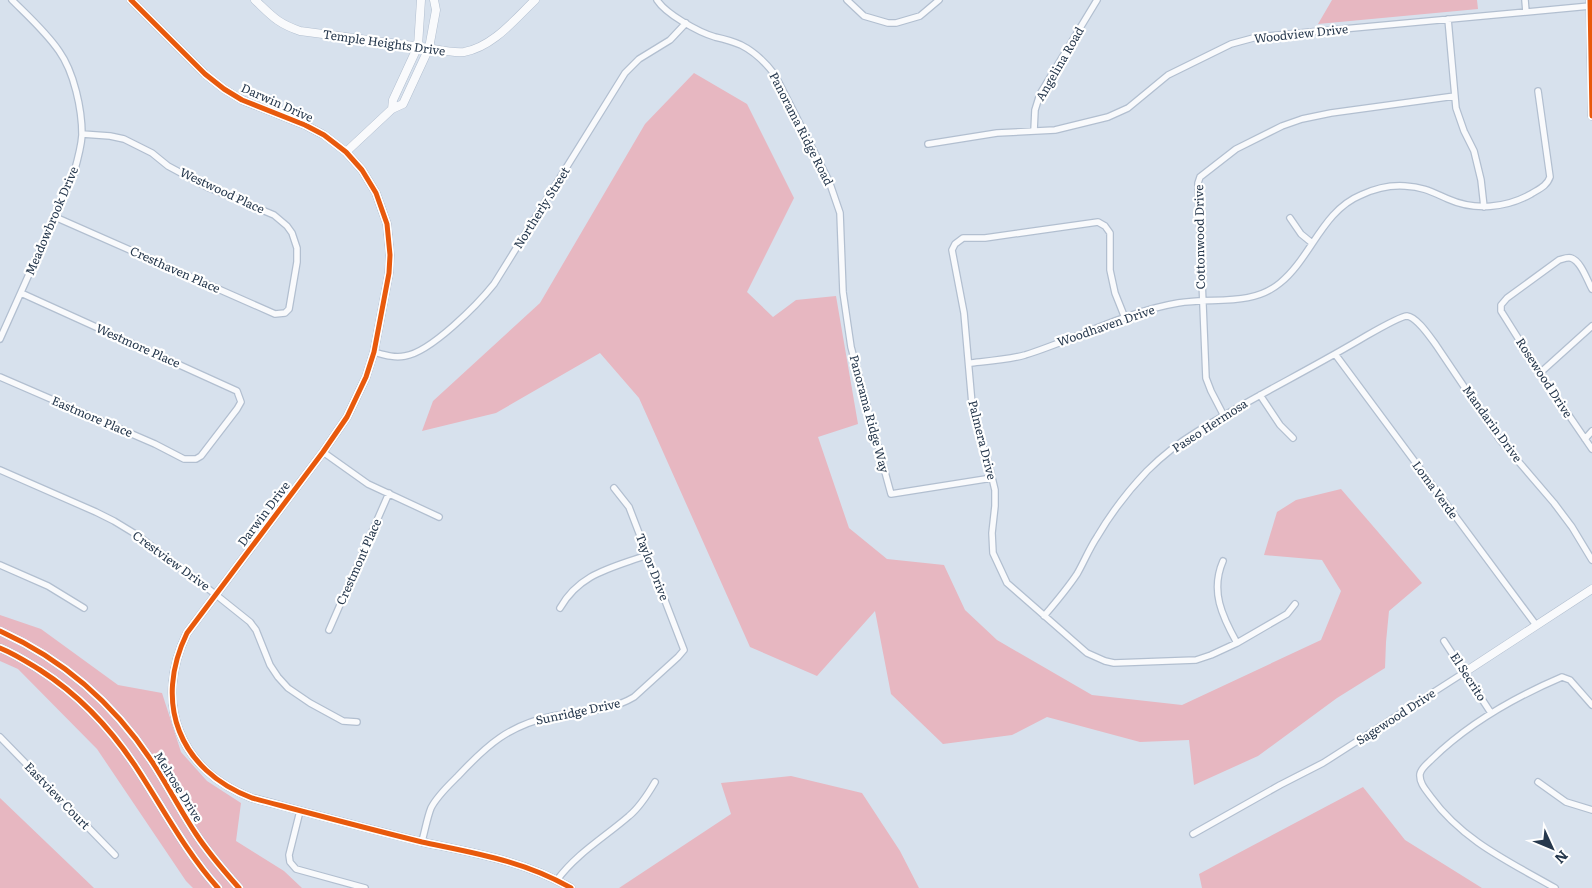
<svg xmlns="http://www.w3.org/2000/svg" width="1592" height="888" font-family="Literata,serif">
<rect width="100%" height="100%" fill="#d7e1ed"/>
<path fill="#e7b7c1" d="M1332 0H1477L1478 9 1318 24Z
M694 73 747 104 794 198 747 292 773 317 796 300 836 296 858 424 818 437 849 528 887 559 944 565 965 610 997 640 1092 695 1182 705 1321 640 1341 591 1322 560 1264 555 1277 512 1296 500 1341 489 1422 583 1389 611 1386 642 1385 668 1337 698 1258 756 1194 785 1189 740 1140 742 1047 717 1012 735 943 744 891 694 875 611 817 676 750 647 639 398 600 353 496 413 422 431 433 401 540 303 645 124Z
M0 615 41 629 118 685 162 693 181 752 207 781 241 803 236 841 284 871 302 888H193L186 881 97 749 18 669 0 661Z
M791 776 862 793 900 851 919 888H619L731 814 721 783Z
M1363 787 1405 840 1482 888H1202L1199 874Z
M0 798 94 888H0Z"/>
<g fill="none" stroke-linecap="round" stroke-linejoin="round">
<defs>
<path id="street" d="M657 0C666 14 698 32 715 37 724 39 732 41 741 45 755 52 766 63 775 75L829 181 840 213 843 292 851 347 891 494 992 478
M847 0 864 16 888 23H896L920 16 939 0
M1525 0 1526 12
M1448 19 1456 108 1464 131 1474 151 1481 180 1484 207
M1034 131 1035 110 1040 94 1097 0
M928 144 997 133 1055 130 1108 117 1128 108 1168 75 1231 44 1257 37 1590 6
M55 217 275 314 285 313 289 309 297 262V248L292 233 287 226 274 215 207 187 168 166 152 153 124 139 110 136 82 134
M1290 218 1301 234 1312 243
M1592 289C1587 280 1581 261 1571 258 1567 257 1563 259 1559 260L1507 298 1501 305V311L1540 373 1592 449
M1125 318 1115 293 1110 270V233L1105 226 1098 222 985 238H963L955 244 952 250 964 313 972 404 980 438 988 461 995 490V506L992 533 993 553 1007 583 1087 653 1105 661 1114 663 1196 660 1211 655 1237 643 1287 614 1295 604
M0 339 73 176C77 162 81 149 82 135 82 109 74 72 59 51 46 32 28 16 12 0
M374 352C385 355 394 358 405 356 431 352 478 304 494 284L625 73 639 59 670 40 686 23
M1335 354 1536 625
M969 363C988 361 1007 360 1025 355 1076 339 1125 312 1178 303 1213 297 1251 307 1280 283 1311 258 1322 211 1361 195 1374 189 1391 185 1405 186 1424 187 1432 192 1448 199 1475 211 1506 208 1531 194 1539 189 1547 186 1550 177L1538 91
M1540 373 1592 326
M0 377 155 444 184 459H196L201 456 237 409 241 402 237 391 21 293
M1260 395 1280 425 1293 438
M1224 416 1211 391 1206 378 1198 183 1200 177 1236 149 1282 126 1302 119 1331 113 1455 96
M1585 439 1592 431
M323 452 368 484 439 517
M0 470 96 512 114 521 137 535 215 594 250 622 256 630 270 665 278 677 288 688 310 703 343 721 357 722
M1223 561C1210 591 1222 616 1237 643
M0 565 48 586 84 608
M560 608C580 573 612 568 647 555
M1044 616C1056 602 1067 589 1077 574 1084 562 1089 549 1097 537 1111 513 1128 491 1147 471 1162 456 1180 442 1198 431 1253 397 1311 369 1366 336 1373 332 1401 316 1407 316 1417 317 1430 337 1436 345L1500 440 1554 503 1572 527 1592 560
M329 630 389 493
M1444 641 1491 713
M0 737 115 855
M1538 782 1566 802 1592 810
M300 811 289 855 290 862 296 869 365 888
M1193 834 1280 785 1323 763 1465 672
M422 841C425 831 427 818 431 808 437 796 448 786 458 776 487 745 509 725 553 716 580 711 609 712 634 697L678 657 684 650 629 507 614 488
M557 880C577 853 605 837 629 816 640 807 648 794 655 782
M1555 888C1510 862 1463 841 1431 797 1426 790 1419 783 1420 774 1421 768 1428 763 1432 759 1469 723 1515 697 1562 677L1570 680 1592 705"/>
<path id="secondary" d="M131 0 205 74 224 89 242 100 305 125 324 135 346 152 362 170 376 193 387 224 390 255 389 273 374 352 366 377 347 417 323 452 187 633C153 703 179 770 252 798 309 813 365 828 422 842 474 853 525 861 571 888
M255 0C272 16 277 23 300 31L429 48C440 50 452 53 464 52 493 47 515 19 535 0
M1590 0 1592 116
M392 109 393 100 418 46 421 0
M346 152 392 109 403 104 429 48 436 10 434 0
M0 631C62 659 113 703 151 760 167 784 180 810 196 834 209 854 224 871 239 888
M0 648C15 654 27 662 40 670 79 695 111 729 136 767 163 808 185 851 218 888
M1465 672 1592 589"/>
</defs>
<use href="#street" stroke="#b2bfd0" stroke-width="8"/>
<use href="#secondary" stroke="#b2bfd0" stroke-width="9"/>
<use href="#street" stroke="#f9fafc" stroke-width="5.5"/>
<use href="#secondary" stroke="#f9fafc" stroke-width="8"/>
<defs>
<path id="cycleway" d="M131 0 205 74 224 89 242 100 305 125 324 135 346 152 362 170 376 193 387 224 390 255 389 273 374 352 366 377 347 417 323 452 187 633C153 703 179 770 252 798 309 813 365 828 422 842 474 853 525 861 571 888
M1590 0 1592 116
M0 631C62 659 113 703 151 760 167 784 180 810 196 834 209 854 224 871 239 888
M0 648C15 654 27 662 40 670 79 695 111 729 136 767 163 808 185 851 218 888"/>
</defs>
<use href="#cycleway" stroke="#fff" stroke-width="8"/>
<use href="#cycleway" stroke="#e8590c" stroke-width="5"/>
</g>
<g text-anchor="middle" stroke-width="4.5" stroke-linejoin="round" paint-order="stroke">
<g font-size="12" fill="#26384d" stroke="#fff">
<text transform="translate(1301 34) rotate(-6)" y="4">Woodview Drive</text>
<text transform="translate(384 43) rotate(8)" y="4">Temple Heights Drive</text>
<text transform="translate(1060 64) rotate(-60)" y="4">Angelina Road</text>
<text transform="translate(277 103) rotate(24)" y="4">Darwin Drive</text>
<text transform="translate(801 129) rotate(63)" y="4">Panorama Ridge Road</text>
<text transform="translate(222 191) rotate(25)" y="4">Westwood Place</text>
<text transform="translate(542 208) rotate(-58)" y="4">Northerly Street</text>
<text transform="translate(52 221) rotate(-67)" y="4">Meadowbrook Drive</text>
<text transform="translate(1200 237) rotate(-91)" y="4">Cottonwood Drive</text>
<text transform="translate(175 270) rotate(24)" y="4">Cresthaven Place</text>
<text transform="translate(1106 326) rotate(-19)" y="4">Woodhaven Drive</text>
<text transform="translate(138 346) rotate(24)" y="4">Westmore Place</text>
<text transform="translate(1544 378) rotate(57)" y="4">Rosewood Drive</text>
<text transform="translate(869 414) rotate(75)" y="4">Panorama Ridge Way</text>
<text transform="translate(92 417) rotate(23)" y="4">Eastmore Place</text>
<text transform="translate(1492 424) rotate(54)" y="4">Mandarin Drive</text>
<text transform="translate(1210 426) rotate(-33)" y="4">Paseo Hermosa</text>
<text transform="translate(982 440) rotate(76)" y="4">Palmera Drive</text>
<text transform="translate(1435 490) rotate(54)" y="4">Loma Verde</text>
<text transform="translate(264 514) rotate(-53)" y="4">Darwin Drive</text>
<text transform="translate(171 561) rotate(36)" y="4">Crestview Drive</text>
<text transform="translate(359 562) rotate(-66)" y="4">Crestmont Place</text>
<text transform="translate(652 567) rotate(69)" y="4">Taylor Drive</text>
<text transform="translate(1468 677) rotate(57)" y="4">El Secrito</text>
<text transform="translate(578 712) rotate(-12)" y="4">Sunridge Drive</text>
<text transform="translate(1396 717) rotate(-33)" y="4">Sagewood Drive</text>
<text transform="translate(178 787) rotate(58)" y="4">Melrose Drive</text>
<text transform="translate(57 796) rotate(46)" y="4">Eastview Court</text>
</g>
</g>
<g transform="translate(1552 848) rotate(134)" stroke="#ffffff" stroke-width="4" paint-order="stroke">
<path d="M0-4L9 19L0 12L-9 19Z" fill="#26384d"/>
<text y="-8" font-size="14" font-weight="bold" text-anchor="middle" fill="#26384d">N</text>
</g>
</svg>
